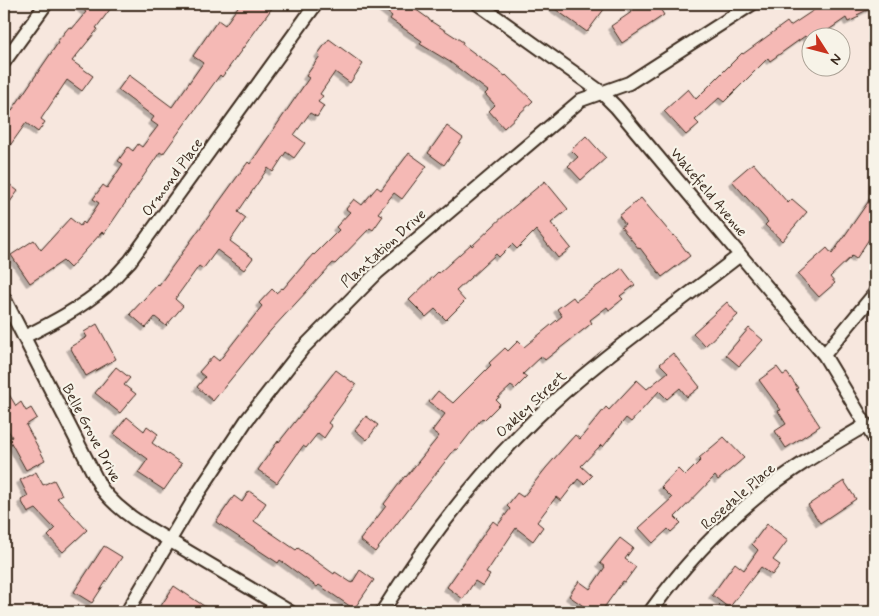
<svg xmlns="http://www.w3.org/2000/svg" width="879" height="616" font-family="Mynerve,sans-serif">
<defs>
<filter id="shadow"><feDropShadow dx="-3.5" dy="3.5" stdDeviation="0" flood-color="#0004"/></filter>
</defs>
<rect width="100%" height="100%" fill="#f7e7de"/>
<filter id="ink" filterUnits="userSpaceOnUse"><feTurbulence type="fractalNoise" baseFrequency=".02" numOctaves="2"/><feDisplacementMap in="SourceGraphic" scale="10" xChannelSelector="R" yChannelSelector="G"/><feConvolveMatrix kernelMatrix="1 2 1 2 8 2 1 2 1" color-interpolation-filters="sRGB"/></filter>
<g filter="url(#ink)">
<path fill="#f5b9b5" stroke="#3b2a1e" filter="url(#shadow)" d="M76 4H114L96 28 98 29 72 61 93 76 82 91 67 80 41 119 45 122 38 132 26 123 4 154V113L8 116 58 43 57 42 69 27 72 29 86 12Z
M240 4H275L222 77 220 75 163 154 160 152 104 234 102 232 70 268 63 261 30 283 11 255 34 240 41 250 70 218 80 226 83 222 85 224 99 203 93 199 103 185 107 188 123 164 118 161 128 147 133 151 138 144 142 147 158 126 151 121 154 117 118 90 129 75 172 107 203 63 193 56 218 20 225 25Z
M377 4H408L429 19V20L463 42 462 44 505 76 506 75 533 101 504 128 489 111 495 105 485 94 488 91 450 62 420 44 422 41 390 19 392 16Z
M548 4H608L587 32Z
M628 4H642L646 9 653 4H657L664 15 622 43 611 26 633 11Z
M823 4H875V6L857 15 859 17 848 22 846 18 824 33 822 30 808 40 805 36 770 61 768 58 724 102 719 98 695 120 699 124 686 135 664 111 688 89 696 99 742 53 743 54 787 22 790 26Z
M329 39 363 64 350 83 335 72 320 94 323 96 318 102 324 106 317 117 310 113 294 135 305 143 294 158 286 152 273 172 268 168 238 212 246 218 230 241 253 258 244 270 217 250 203 269 199 266 175 299 183 306 166 326 155 317 146 328 130 314 158 284 159 285 248 162 250 164 309 78 306 76 320 56 318 54Z
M447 126 463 138 444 165 428 153Z
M586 136 606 158 581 180 568 166 578 157 571 150Z
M409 153 427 166 402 199 394 193 378 213 383 216 373 230 370 228 335 264 333 263 271 330 213 401 197 387 205 377 199 372 213 356 219 361 262 306 259 303 272 289 276 293 282 288 283 289 313 254 314 255 339 230 336 227 350 212 346 209 354 199 362 205 377 187 381 190Z
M753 163 788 203 792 199 807 212 782 241 765 225 768 222 732 181Z
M4 180 18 191 4 210Z
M545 181 568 209 551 223 571 248 558 258 536 230 517 249 512 244 499 257 496 254 456 291 465 301 446 320 435 309 426 317 409 300 438 272 439 273 471 244 472 246 510 210Z
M875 192V230L856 259 852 256 830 277 835 283 819 297 798 274 827 248 832 254Z
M641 198 673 236 674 235 690 256 662 277 640 248 639 249 621 227 625 224 619 216Z
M622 268 635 285 620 296 623 299 609 310 607 307 590 320 592 323 545 360 542 356 523 374 527 377 515 389 511 386 496 400 500 404 484 420 482 418 457 450 455 449 375 552 360 540 386 506 384 504 405 476 406 477 439 436 432 431 445 414 429 402 438 391 453 403 491 365 489 363 505 348 508 351 518 341 524 347 562 316 557 309 573 297 576 301Z
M727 302 738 315 705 346 693 333Z
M97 324 116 359 86 376 70 347 87 337 84 332Z
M749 328 763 340 739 366 726 355Z
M673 353 700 387 687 397 680 388 667 399 659 391 631 422 626 418 603 447 601 445 581 466 592 476 584 484 578 479 561 501 556 497 537 522 543 527 533 541 516 528 486 573 490 575 483 586 475 581 463 599 447 587 493 521 498 525 510 509 507 506 517 493 523 497 546 468 575 435 580 439 606 407 609 410 637 380 647 389 668 372 660 364Z
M116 367 130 378 124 385 136 394 120 413 95 393Z
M777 367 783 375 787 373 798 388 796 389 820 426 786 448 775 431 786 424 778 411 781 410 759 380Z
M336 370 356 385 328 423 332 426 324 438 318 433 306 448 303 446 277 483 258 470 278 441 279 442Z
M4 386 16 406 21 402 26 411 31 408 37 418 26 425 45 460 26 470 9 439 12 437 4 423Z
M366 416 378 425 367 440 355 430Z
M127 417 144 431 147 426 158 434 152 443 182 464 164 490 138 473 148 459 114 434Z
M724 437 744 458 718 480 715 476 675 517 681 523 671 532 668 529 653 543 639 528 672 498 661 487 678 469 685 476 701 460 699 458Z
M36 472 43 485 54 480 62 495 57 498 87 530 63 552 48 536 55 529 36 509 28 513 21 500 28 496 20 480Z
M844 481 856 499 820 523 808 505Z
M249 491 266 503 254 521 296 550 298 548 334 574 335 572 352 583 360 570 374 580 354 609 319 585 317 587 280 560 278 563 216 522 234 496 242 502Z
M767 524 788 540 773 560 780 565 772 575 761 567 729 608 712 595 735 563 744 570 758 550 752 544Z
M620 538 633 548 625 559 636 567 625 582 623 581 601 612H592L569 596 579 581 590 589 605 567 600 563Z
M104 546 122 557 92 603 74 592Z
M174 586 213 612H157Z"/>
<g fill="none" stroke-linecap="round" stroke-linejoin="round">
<defs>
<path id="street" d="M478 4 601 92 616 107 824 355 875 440
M4 62 46 4
M4 298 101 488C113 504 127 515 145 526L290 612
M24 337C52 323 81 308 105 287 114 279 121 270 130 261L316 4
M824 355 875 293
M127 612 193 501 246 421 303 348 377 273 581 100 629 83 752 4
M382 612C425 543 475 478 534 420 597 359 671 309 740 255
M650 612C680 570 718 529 758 496 792 468 829 447 866 425"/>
</defs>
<use href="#street" stroke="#3b2a1e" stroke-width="16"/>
<use href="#street" stroke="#f7f3e8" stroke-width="12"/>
</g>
</g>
<g text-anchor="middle" stroke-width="4.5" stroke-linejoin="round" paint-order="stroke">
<g font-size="15" fill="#3b2a1e" stroke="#f7f3e8">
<text transform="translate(172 177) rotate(-54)" y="5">Ormond Place</text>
<text transform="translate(709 192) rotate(50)" y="5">Wakefield Avenue</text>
<text transform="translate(383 248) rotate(-42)" y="5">Plantation Drive</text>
<text transform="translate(531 404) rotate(-43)" y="5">Oakley Street</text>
<text transform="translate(92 433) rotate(62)" y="5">Belle Grove Drive</text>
<text transform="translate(738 496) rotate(-41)" y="5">Rosedale Place</text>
</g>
</g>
<rect width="879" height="616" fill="none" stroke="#f7f3e8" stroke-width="20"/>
<rect x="10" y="10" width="859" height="596" fill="none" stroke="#3b2a1e" stroke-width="2" filter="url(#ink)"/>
<g transform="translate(826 52) rotate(126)"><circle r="24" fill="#f7f3e8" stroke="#aca397"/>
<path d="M0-4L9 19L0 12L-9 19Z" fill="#c8321e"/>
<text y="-8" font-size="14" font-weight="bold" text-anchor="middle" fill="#3b2a1e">N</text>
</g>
</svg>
